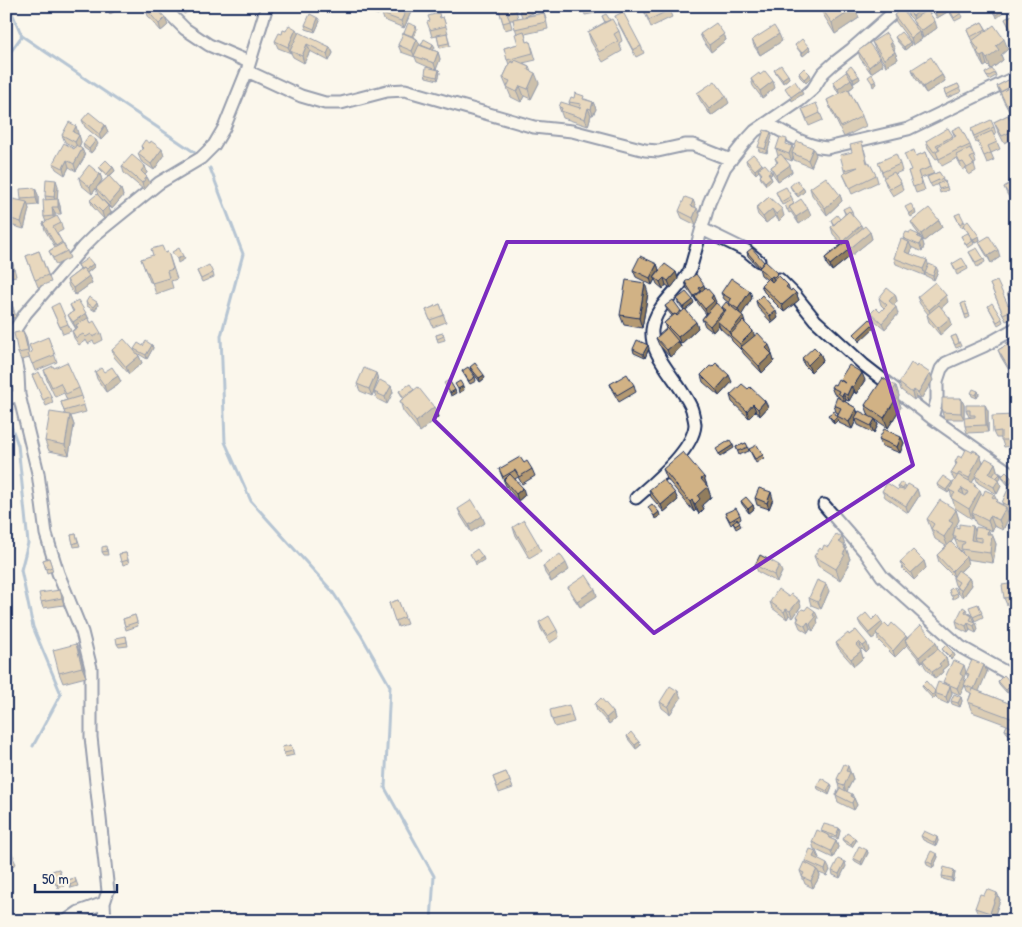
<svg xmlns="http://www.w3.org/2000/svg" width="1022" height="927" font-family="'Patrick Hand',sans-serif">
<rect width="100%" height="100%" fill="#fbf7ec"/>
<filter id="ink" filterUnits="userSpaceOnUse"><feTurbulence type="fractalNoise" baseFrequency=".02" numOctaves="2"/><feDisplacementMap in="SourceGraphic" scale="10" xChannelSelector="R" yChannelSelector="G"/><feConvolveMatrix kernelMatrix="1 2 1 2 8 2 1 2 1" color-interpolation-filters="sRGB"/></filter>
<g filter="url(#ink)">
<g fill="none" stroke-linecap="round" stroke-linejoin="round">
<path stroke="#6287b3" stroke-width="3" d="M22 36 194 152
M6 58 22 36 9 6
M210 168 243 254 221 336 225 442 251 501 332 591 361 635 390 686 385 788 434 876 431 921
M6 412 18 445 28 543 21 570 33 627 61 694 33 746"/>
<defs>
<path id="street" d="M162 6 185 29 209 45 249 62
M247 71 301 96 325 103H341L387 91 405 90 534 127 572 131 645 150 658 151 685 145H693L731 160
M767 123C786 134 805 146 827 148L908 129 1016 77
M702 229 747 251 759 261
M779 279 795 295 815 320 864 365 932 418 1016 477
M6 399 19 395
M932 418 937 400V381L941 369 946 363 984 346 1016 328
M636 498C654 482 693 450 695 425 695 421 693 414 692 410 689 399 673 379 666 368 658 356 651 345 652 330 655 304 680 291 690 270L709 203 725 167 744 143 755 131 799 101 813 89 823 73 834 63 852 49 901 6
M824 505 865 552 882 576 925 615 961 647 1016 678
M104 903 105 921
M66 921 79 912 104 903 108 891 91 737V668L82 632 58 573 46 534 38 473 19 395 18 375 11 341 14 331 26 313 83 247 96 234 159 183 201 158 214 145 224 128 247 71 267 6"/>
</defs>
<use href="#street" stroke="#1b2f5e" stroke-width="15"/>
<use href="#street" stroke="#fbf7ec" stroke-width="11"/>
</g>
<path fill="#b49972" stroke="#1b2f5e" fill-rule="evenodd" d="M105 6H120L121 8 110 14Z
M180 6H194L195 8 184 14Z
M365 6H381L378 15 366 11Z
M385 6H409L411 12 404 28 384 20 382 14Z
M498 6H515L518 18 522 17 518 6H531L533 13 526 16 544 13 546 19 548 29 525 34 527 42 532 47 536 60 523 63 529 66 531 71 539 83 531 99 524 96 521 102 511 97 503 78 509 65 504 48 518 44 517 34 513 20H510L512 28 505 30Z
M595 6 596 13 585 15 584 11Z
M628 6H635L636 8 630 11Z
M642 6 669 10 672 17 651 27Z
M818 6H854L859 18 835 34Z
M908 6H929L931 10 928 12 937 28 923 38 919 32 922 39 913 45 896 22 894 15 915 26 913 20 908 15 905 8Z
M930 6H957L963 17 955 21 949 11 937 18Z
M1008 6H1016V11L1012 13Z
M146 9 168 25 161 31 148 16Z
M1016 13V39L1008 25 1005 19Z
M602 16 610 20 619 31 622 41 619 43 622 51 603 62 591 42 588 32 605 22Z
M615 16 641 46 644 53 636 57 618 23Z
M443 17 448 33 444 34 447 33 450 46 440 48 437 36 432 37 430 30 441 18Z
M320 21 315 32 306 29 305 25Z
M982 22 987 30 1008 49 1001 55 1003 60 991 69 987 65 984 67 981 62 967 30Z
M417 29 414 37 417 39 419 45 435 47 433 50 438 52 440 59 436 69 439 70 440 73 438 80 426 77 425 74 433 69 417 62 415 57 401 52 398 45 405 34 404 33Z
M286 31 298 34 330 47 333 53 329 61 310 51 304 63 293 57 291 53 278 48 275 41 282 34Z
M700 34H724L726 40 711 52 703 41Z
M895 37 911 45 905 50 897 41Z
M752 40 782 41 760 55 754 46Z
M872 42 895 49 894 50 898 59 886 66 875 49Z
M795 45 809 47 810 50 803 56 797 48Z
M858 51 883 65 871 73 860 58Z
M912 69 942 75 945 81 926 93 914 76Z
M774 70 788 75 789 78 783 83 776 73Z
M846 70 859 76 860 79 854 83 851 79 854 86 849 90 862 116 866 126 844 137 831 110 827 100 839 94 836 89 833 82 847 73Z
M799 73 811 77 806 83 800 77Z
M985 73H995L996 76 989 80Z
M1016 76V124L1004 102 997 86Z
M751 79 775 88 762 98 753 86Z
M958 84 961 92 947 98 944 90Z
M697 93 729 103 711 116 700 100Z
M585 99 593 102 596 109 593 115H591L588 126 563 118 559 107 570 105 569 102Z
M802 109 820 113 823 120 809 126Z
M1008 115 1016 131V137L1004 143 997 129 994 122Z
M82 120 105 125 108 132 101 140 85 127Z
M994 127 996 134 994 135 1000 149 991 153 994 160 987 163 978 142 976 143 971 129Z
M952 130 970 145 974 156 976 163 974 164 976 171 969 175 966 168 963 170 957 158 942 166 938 158 936 159 928 148 926 141 953 136V138L955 137Z
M78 133V134L79 135 81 142 79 147 82 149 85 156 76 171 69 167 65 175 56 169 53 163 74 149 75 148 65 142 62 135Z
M772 136 767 153 759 151 758 147Z
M83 144H98L91 153 84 148Z
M790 145 792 146 793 149 816 155 811 167 794 160 793 157 792 161 784 158 792 172 778 181 773 174 771 167 777 163 775 158 778 156 776 149Z
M141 146 164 156 154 170 141 161 138 154 142 149Z
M864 149 868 163 876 175 878 182 852 194 843 174H845L844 170Z
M926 152 934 174 939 172 944 182 945 181 948 190 940 193 938 184 932 187 927 177 933 174 921 178 925 190 916 193 908 171 911 170 916 156Z
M746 160 762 164V166L772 174 770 176 772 180 766 185 761 179 760 176 761 175 759 171 756 174 747 164Z
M878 162 900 164 902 171 895 174 901 183 903 190 893 196 886 185 884 178Z
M122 166H145L147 173 145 175 147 177 150 183 144 190 124 173Z
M99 167H113L115 171 109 177 121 189 123 196 112 209 98 195 96 189 92 194 81 185 79 178 100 174 102 180 99 185 108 177 101 170Z
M1016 177V212L1014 206 1007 194 1004 187 1011 183V180Z
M58 186 57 199 60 206 61 214H55V217L61 223 63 230 57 233 67 251 70 258 56 265 49 251 55 247 45 230 43 223 46 222 44 217 46 200 45 196Z
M790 186 803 188 805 191 798 197 792 190Z
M35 188 38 195V205L28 206 29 209 24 229 10 225 8 218V217L6 221V197L12 202 21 201V199Z
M810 188 840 195 842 201 827 215 812 195Z
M776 192 791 196 793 200 782 205Z
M769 197 784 216 779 221 775 216 766 223 758 215 756 208Z
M90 200 108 206 111 213 104 219 93 207Z
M693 200 695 207 700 215 696 225 682 218 679 211Z
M785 204H794L811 216 799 224 791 212 789 213Z
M843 209 852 211 853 215H852L862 228 870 232 872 239 832 271 827 265 825 258 842 244 833 234 831 227 833 225 831 220 840 219 845 214Z
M955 215 964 221 965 223 979 236 980 240 975 243 964 226 961 227Z
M939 220 942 227 924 241 914 228 911 222Z
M919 235 920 238 922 239 924 246 922 252 911 247 912 249 910 254 938 271 934 280 926 276 896 264 894 258 904 240 903 238Z
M961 236 973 241 974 244 968 248Z
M979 242 1000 257 991 263 982 248Z
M9 249 16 276 6 278V250Z
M39 251 51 282 38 287 26 256Z
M168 252 177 279 171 281 173 288 156 294 152 282H150L141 259Z
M747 252 764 262 788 285 790 291 796 293 799 300 784 312 764 292 761 285 767 280 761 275 759 268 748 256Z
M969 252 984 259 985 262 977 267Z
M93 264 94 267 87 273 92 283 75 295 69 287 67 280 80 270 78 265Z
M657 264 659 270 676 272 678 279 671 288 666 285 663 289 657 284 655 279 652 285 636 277 633 270Z
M952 264 967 266 968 269 957 275Z
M1016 269V305L1013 306 1016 313V317L1006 321 990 284 1008 305 1011 303 1007 293 1015 289 1008 273Z
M197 271 213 273 214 277 202 282Z
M685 282 705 288 716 302 715 303V304L723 310 722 307 730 306 729 303 724 299 721 293 750 291 752 298 741 315 745 323 755 336 772 352 771 353 774 361 762 373 744 354 742 351 732 341 731 338 720 328 719 325 713 332 705 326 702 319 706 314 697 302 687 288Z
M648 293 642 328 624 325 620 315Z
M895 294 897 301 894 305 898 314 885 329 874 320 871 313 880 312 884 308 881 305 879 298Z
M9 295 16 317 6 320V296Z
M917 297 948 302 941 308 952 324 940 335 929 322 927 315 928 314 920 304Z
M677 299 694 303 686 310 698 328 681 344 679 342 681 347 670 357 659 345 656 338 666 329 664 323 672 316 667 310 665 306 681 311 682 312 684 310 678 303Z
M756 301 778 318 772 323 758 308Z
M86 302 98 305 95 311 87 306Z
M965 302 970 317 966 319 961 304Z
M440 304 446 322 433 327 426 310Z
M70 305 86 313 91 323 101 333 103 340 95 344 93 341 88 344 86 340 79 345 74 338 72 331 78 328 76 329 71 321 68 315 73 312Z
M988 306 1002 319 1003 322 998 325Z
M51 307 68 324 71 331 63 334Z
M23 331 26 337 29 353 32 352 48 337 57 362 35 371 30 358 21 360 18 353Z
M443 333 445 340 438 342 436 335Z
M956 335 961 346 956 348 951 337Z
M1013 341 1016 349 1011 351 1016 359V376L1013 377 1001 357 998 350Z
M152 345 153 348 147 359 137 353 139 356 142 363 129 374 114 357 112 350 135 352 134 349 143 346Z
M649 348 645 358 634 353 633 349Z
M820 353 823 360 811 372 804 365 802 358Z
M470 367 485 378 480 382 471 370Z
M54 368 79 388 83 399H82L86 412 71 416 74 425 69 455 49 451 45 441 65 414 61 402 67 400 64 393 55 397 47 380 44 370Z
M462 371 475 377 476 381 470 384Z
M95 372 118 376 121 382 106 392 97 379Z
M376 373 378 380 372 396 360 391 357 384Z
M32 375 51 396 53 403 46 406Z
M701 375 732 382 719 396 703 382Z
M840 379 865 380 856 394 854 392 849 401 846 400 845 402 856 408 858 413 869 416 865 405 896 386 899 396 898 399 901 407 888 428 876 420 878 425 874 433 858 425 856 420 852 429 839 423 838 420 834 424 828 415H837L838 413 836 412 834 405 839 399V397L834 394 831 387 841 381Z
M933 380 921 399 916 397 914 400 901 390 899 383Z
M610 384 634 385 636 392 619 402 612 390Z
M391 386 393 392 387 404 377 399 374 392Z
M414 390 434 407 438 417 420 432 403 411 400 401 403 398 399 391Z
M978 391 979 394 977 398 972 396 971 393Z
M730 395 768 407 760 416 756 411 749 418 732 402Z
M961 398 964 405V419H944L942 412Z
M985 405 988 411V432L967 433 965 426 971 417H969L966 410Z
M1014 415 1016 418V441L1012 442V446L1004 447 1001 438H996L993 432Z
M901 437 904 443 900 453 882 446 879 439Z
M746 443 749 451 739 455 736 447Z
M749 449 763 455 764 458 756 463Z
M972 452H977L978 454 980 455 983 462 976 475 995 463 997 470V472L1001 477 999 480 1001 486 997 494 978 483 975 476 972 483 982 495 994 494 996 499 999 503 1003 505 1002 503 1012 481 1008 485 1003 479 1002 476 1011 477 1013 480 1016 482V505L1012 513 1007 511 1009 517 1003 530 994 526 992 531 988 529 990 534H992L996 544 993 563 966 559 968 564 960 572 969 578 972 585 963 597 958 593 956 587V586L955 585 953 578V576L939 562 937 555 946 546 935 539 927 519 956 510 959 520 955 527 959 528 973 526 975 531 987 529 976 524 973 517 972 519 955 508 950 491 948 493 938 487 937 484H953L955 481 954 480 951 473 956 465 955 462ZM954 538 959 550 962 551 963 555 951 542Z
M524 463 532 469 535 476 522 484 518 477 515 479 525 495 518 501 506 486 499 469Z
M663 469 704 477 711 497 702 505 704 509 699 514 696 510 694 512 667 479Z
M905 485 906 487 917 489 919 496 908 513 885 497 882 491 898 490 899 489 898 486Z
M649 490 678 500 664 512 651 497Z
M755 498 773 499 769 509 757 505Z
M741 501 753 505 754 509 749 513 742 504Z
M458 509 485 523 471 532 461 516Z
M725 513 740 515 741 519 738 521 741 526 736 529 733 523 731 525Z
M513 527 538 544 541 551 529 558 515 534Z
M76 534 80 546 74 547 71 535Z
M842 537 850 559 848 562 849 565 840 580 818 566 814 556 822 550 828 547Z
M107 549 108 555H104L102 552Z
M126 553 129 563 123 565 119 554Z
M49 558 53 571 47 573 43 560Z
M924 561 926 568 914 580 903 569 900 562Z
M755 565 782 572 777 582 758 572Z
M543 566 569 570 551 582 545 573Z
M1016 583V604L1007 605 1004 598Z
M568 587 595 589 597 596 580 607 571 594Z
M60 590 63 596 64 605 43 608 41 602Z
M949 590 957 593 958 596 953 599Z
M829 591 821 609 811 605 809 598Z
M398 600 407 624 398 627 389 603Z
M770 602 801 606 793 618 789 615 787 619 772 608Z
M978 604 983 617 975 621 973 617 978 629 976 633 970 630 968 633 958 628 956 621 966 609 968 613 972 615Z
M135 615 138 626 126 630 123 619Z
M797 616 818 618 817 620 818 623 813 631 810 629 808 633 800 628 797 621 798 619Z
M858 620H872L884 625 907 638 936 642 938 649 946 658 948 665 942 670 943 672 935 679 925 667 923 662 922 663 907 645 895 657 878 640 877 635 872 639 861 626Z
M539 622 557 630 559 637 550 643 541 629Z
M856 630 869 650 866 653 862 649 860 650 863 658 854 666 839 649 836 643 849 635Z
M126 636 128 646 119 647 117 644Z
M76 644 80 654 86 677 63 683 59 673Z
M942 649 953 652 955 656 951 659 944 652Z
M984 665 987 672 978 691 1008 703 1014 688 1007 693 999 684 998 681 1016 688V726L1015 728 1009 726 1013 728 1015 731 1012 736 1007 733 1005 730 1007 725 972 712 968 702 971 693 967 691 965 685 960 695 951 691 952 693 948 704 937 699 936 696 933 699 923 688 922 685 935 691 944 684 943 682 964 678 966 682 968 677 966 673Z
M961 697 962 701 960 707 952 704 951 701Z
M681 698 670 714 662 708 660 702Z
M595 704 613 712 615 719 609 724 597 711Z
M571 712 574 722 555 727 552 720Z
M627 736 639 742 641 745 636 749 628 739Z
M291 745 294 755 285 757 282 747Z
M506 772 513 788 499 793 493 777Z
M851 773 853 779 847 791 854 798 857 805 854 810 838 802 836 795 839 788 837 779Z
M817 786 832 787 829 795 818 789Z
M839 828 840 831 838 839 831 837V839L836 841 838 847 833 858 814 849 812 842 822 832Z
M921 836 937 837 938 841 936 846 923 840Z
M855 838 856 841 852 847 845 843 843 839Z
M6 842 16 864 6 869Z
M867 850 868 853 862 865 855 861 853 858Z
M816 851 819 858 818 859 830 870 827 876 819 873 820 876 813 888 805 884 800 871 806 863 805 861Z
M937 854 938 857 933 868 927 865 926 861Z
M846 866 840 878 833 875 832 871Z
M59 869 64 886 58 888 52 871Z
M954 870 955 873 953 882 943 879 942 876Z
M75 878 78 886 71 888 68 880Z
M997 893 1000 900 993 920 978 914 975 908 984 895Z"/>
<path fill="#927d5d" stroke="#1b2f5e" d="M376 6H381L378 15 375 9Z
M408 6H409L411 12 404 28 401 21Z
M873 6H879L874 9Z
M925 6H929L931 10 915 23 913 16Z
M943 6H955L949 8V11L937 18 935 12Z
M855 8 859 18 835 34 832 23Z
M1001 11 1002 14 997 18 996 15Z
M165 18 168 25 161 31 159 24Z
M318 18 320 21 315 32 314 29Z
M935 21 937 28 923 38 921 31Z
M416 26 417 29 413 39 412 36Z
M296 29 299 35 290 51 291 53 288 47Z
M919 32 922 39 913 45 911 38Z
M724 34 726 40 711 52 709 45Z
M779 34 782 41 760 55 757 48Z
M417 39 420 45 414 56 415 57 412 51Z
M1004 39 1008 49 1001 55 1003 60 991 69 987 59 996 46Z
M910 42 911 45 905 50 904 47Z
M892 43 895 49 893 51 890 44Z
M307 44 310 51 304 63 302 56Z
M433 44 435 47 432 53 430 50Z
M330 47 333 53 329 61 327 54Z
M809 47 810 50 803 56 802 53Z
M438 52 440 59 436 70 434 63Z
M895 52 898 59 886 66 884 59Z
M984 55 987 65 984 67 981 57Z
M880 58 883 65 871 73 869 67Z
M439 70 440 73 438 80 437 77Z
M535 73 539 83 531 99 528 89Z
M810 74 811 77 806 83 804 79Z
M788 75 789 78 783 83 782 79Z
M942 75 945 81 926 93 923 87Z
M859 76 860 79 854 83 853 79Z
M851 79 854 86 840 96 838 89Z
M773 81 775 88 762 98 760 91Z
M876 81 877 84 873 87 872 83Z
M520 86 524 96 521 102 517 92Z
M801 90 803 94 792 101 791 97Z
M726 96 729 103 711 116 709 109Z
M593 102 596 109 593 115 591 109Z
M588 108 591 115 588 126 585 119Z
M105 125 108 132 101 140 99 134Z
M76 126 78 133 75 139 73 132Z
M771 132 772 136 767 153 765 149Z
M79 135 81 142 78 149 75 142Z
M96 140 98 144 91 153 89 149Z
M792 146 795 153H792L793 157 792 161 789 154Z
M813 148 816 155 811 167 808 160Z
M82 149 85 156 76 171 74 164Z
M162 149 164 156 154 170 151 164Z
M67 160 69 167 65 175 63 168Z
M762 164 763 168 758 169 759 171 756 174 755 170Z
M790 165 792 172 778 181 776 175Z
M145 166 147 173 143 177 141 171Z
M113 167 115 171 108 177 107 174Z
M771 171 772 174 769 176 768 173Z
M100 174 102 180 92 194 90 187Z
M147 177 150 183 144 190 142 183Z
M771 177 772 180 766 185 765 182Z
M56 180 58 186 57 204 54 197Z
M35 188 38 195V205L36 198Z
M803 188 805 191 798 197 796 194Z
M121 189 123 196 112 209 109 203Z
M840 195 842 201 827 215 825 208Z
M12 199 13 203 10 208 9 205Z
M58 199 60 206 61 214 58 207Z
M693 200 696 207 693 212 691 206Z
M27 202 29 209 24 229 21 222Z
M8 205 11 212 6 221V209Z
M108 206 111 213 104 219 102 212Z
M52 207 55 214V223L53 216Z
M697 208 700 215 696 225 693 218Z
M772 209 775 216 766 223 763 217Z
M782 209 784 216 779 221 776 214Z
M808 209 811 216 799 224 796 217Z
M915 210 916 214 911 217 909 214Z
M939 220 942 227 924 241 921 234Z
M861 225 864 232 845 248 843 241Z
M870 232 872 239 832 271 830 265Z
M919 235 921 242 922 239 924 246 922 252 917 237Z
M979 236 980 240 975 243 973 239Z
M909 242 912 249 908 259 905 252Z
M998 250 1000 257 991 263 988 256Z
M183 256 185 259 178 263 177 259Z
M927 260 929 267 925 273V276L923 269Z
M93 264 94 267 84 275 83 272Z
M657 264 659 270 654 277 655 279 652 285 650 278Z
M936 267 938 271 934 280 933 276Z
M676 272 678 279 671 288 668 281Z
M89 276 92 283 75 295 73 288Z
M772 276 775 282 772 285 770 278Z
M664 278 666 285 663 289 660 282Z
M645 283 648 293 642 328 639 318Z
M704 285 706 292 695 297 697 302 694 296 699 288Z
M750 291 752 298 741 316 738 309Z
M796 293 799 300 784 312 782 305Z
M895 294 897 301 892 308 889 301Z
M713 295 716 302 715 303 717 308 708 316 705 309 711 298Z
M946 295 948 302 931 317 929 310Z
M693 300 694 303 684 311 683 308Z
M97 302 98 305 95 311 93 307Z
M896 307 898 314 885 329 882 323Z
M724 310 726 317 717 321 719 325 713 332 710 326Z
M776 311 778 318 772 323 770 316Z
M86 313 89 320 76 325 77 328 76 329 73 322Z
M743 316 745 323 731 336 730 332Z
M950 318 952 324 940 335 938 328Z
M696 322 698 328 681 344 678 337Z
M874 323 875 327 859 342 858 338Z
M23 331 26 337 30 358 28 351Z
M753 331 755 338 741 347 742 351 740 344Z
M678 341 681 347 670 357 667 350Z
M152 345 153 348 147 359 146 355Z
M648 345 649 348 645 358 643 354Z
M769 345 772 352 768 355 766 348Z
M820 353 823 360 811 372 808 365Z
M772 354 774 361 762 373 759 366Z
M139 356 142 363 129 374 126 367Z
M376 373 378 380 372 396 369 389Z
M862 373 865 380 856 394 853 387Z
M930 373 933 380 921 399 918 393Z
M484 375 485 378 480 382 479 378Z
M729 375 732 382 719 396 716 390Z
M118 376 121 382 106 392 104 385Z
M391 386 393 392 387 404 385 397Z
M463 386 464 390 459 393 458 389Z
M851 386 854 392 849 401 847 395Z
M896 386 899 396 898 399 901 407 888 428 884 418 891 393Z
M455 390 456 393 451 396 450 393Z
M914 390 916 397 914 400 912 393Z
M978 391 979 394 977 398 976 395Z
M843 393 846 400 844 402 842 396Z
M961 398 964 405V419L961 413Z
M765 401 768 407 760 416 758 409Z
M753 404 756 411 749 418 747 411Z
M985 405 988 411V432L986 425Z
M434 407 438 417 420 432 416 422Z
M856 408 858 415 855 418 856 420 852 429 849 422Z
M70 415 74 425 69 455 65 445Z
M837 417 838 420 834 424 833 420Z
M875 419 878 425 874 433 871 426Z
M1009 435 1012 442V446L1009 440Z
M901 437 904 443 900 453 897 447Z
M733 445 734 448 720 457 719 454Z
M977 452 979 457 980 455 983 462 971 485 969 478Z
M995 463 997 470 993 477 989 474Z
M1000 474 1001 477 999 480 1001 486 997 494 994 487 996 478Z
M704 477 711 497 702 505 704 509 699 514 695 504 701 479Z
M1011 477 1013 480 1008 485 1007 481Z
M952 482 953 485 948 493 946 490Z
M975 484 978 493 980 490 984 500 972 513 973 517 972 519 969 509Z
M523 488 525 495 518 501 516 494Z
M962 488 965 498 959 492Z
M917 489 919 496 908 513 906 506Z
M771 492 773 499 769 509 767 503Z
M675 493 678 500 664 512 661 505Z
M1016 493V505L1012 513 1010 506Z
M692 500 696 510 694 512 690 502Z
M753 505 754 509 749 513 748 509Z
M1006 507 1009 517 1003 530 999 520Z
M956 510 959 520 955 528 953 536 954 538 948 547 944 537 949 521Z
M659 512 660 516 655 519 654 516Z
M482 516 485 523 471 532 469 525Z
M990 516 994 526 992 531 988 521Z
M973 526 977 536 974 537 976 542 971 540Z
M988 529 992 538V534L996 544 993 563 990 553 987 534Z
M842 537 850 559 848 562 849 565 840 580 836 569 839 542Z
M483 557 484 560 476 565 475 562Z
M966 557 968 564 954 577 952 571Z
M924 561 926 568 914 580 911 573Z
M566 563 569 570 551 582 549 575Z
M779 565 782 572 777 582 774 575Z
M969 578 972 585 963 597 961 590Z
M826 584 829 591 821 609 818 602Z
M595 589 597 596 580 607 577 601Z
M60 590 63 596 64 605 62 598Z
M799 600 801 606 793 618 790 611Z
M786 609 789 615 787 619 784 612Z
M815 611 818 618 817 620 818 623 813 631 810 624 813 615Z
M808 622 810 629 808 633 805 626Z
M882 622 885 629 876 633 877 635 872 639 869 633Z
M976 622 978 629 976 633 974 626Z
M968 623 970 630 968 633 966 626Z
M906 636 909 642 905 640 907 645 895 657 893 651Z
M859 642 862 649 858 652 856 645Z
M936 642 938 649 923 660V662L922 663 919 657Z
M867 643 869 650 866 653 863 646Z
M76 644 80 654 86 677 82 667Z
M861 651 863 658 854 666 851 659Z
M953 652 955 656 951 659 949 656Z
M946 658 948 665 942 670 943 672 935 679 932 672 939 664Z
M964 665 966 672 964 678 966 683 960 695 957 688 960 674Z
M984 665 987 672 977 696 974 689Z
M1012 684 1014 688 1007 693 1006 690Z
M950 686 952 693 948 704 946 697Z
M678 691 681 698 670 714 668 707Z
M934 693 936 696 933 699 932 695Z
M961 697 962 701 960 707 958 703Z
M1016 707V726L1015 728 1011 718Z
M613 712 615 719 609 724 606 718Z
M1013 728 1015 731 1012 736 1011 732Z
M639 742 641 745 636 749 635 745Z
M848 766 853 779 846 793 844 786 846 771Z
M831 784 832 787 829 795 827 791Z
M852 794 857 805 854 810 852 803 851 796Z
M839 828 840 831 838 839 836 836Z
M937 837 938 841 936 846 935 843Z
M855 838 856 841 852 847 851 844Z
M836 841 838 847 833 858 831 851Z
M867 850 868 853 862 865 861 862Z
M816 851 819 858 816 864 813 857Z
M937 854 938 857 933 868 932 864Z
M845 862 846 866 840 878 839 874Z
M827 864 830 870 827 876 825 870Z
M817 869 820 876 813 888 811 881Z
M954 870 955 873 953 882 952 878Z
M997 893 1000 900 993 920 990 913Z"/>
<path fill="#d1b285" stroke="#1b2f5e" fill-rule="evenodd" d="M149 6H155L165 18 159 24 146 9Z
M180 6H191L182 11Z
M369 6H376L375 9Z
M385 6H408L401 21 382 14Z
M498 6H515L516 11 507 14 510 21 503 23Z
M518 6H531V7L520 11Z
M583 6H594L595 10 584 11Z
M642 6H667L669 10 649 20Z
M820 6H854L855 8 832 23Z
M908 6H925L913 16 905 8Z
M932 6H943L935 12Z
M952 6H957L961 13 954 18 949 8Z
M991 6H998L1001 11 996 15 990 7Z
M902 9 919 32 911 38 894 15Z
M927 10 935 21 921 31 912 20Z
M623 12 641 46 633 50 615 16Z
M439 13 440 18 443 17 446 26 430 30 427 22 430 21 428 16Z
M544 13 546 22 515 29 513 19Z
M1016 13V33L1014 34 1005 19Z
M310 14 318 18 314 29 305 25Z
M606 14 610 20 605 22 602 16Z
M612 19 619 31 614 34 618 41 599 52 588 32Z
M982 22 986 29 970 37 967 30Z
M408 23 416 26 412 36 404 33Z
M716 23 724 34 709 45 700 34Z
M289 25 296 29 288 47 275 41 279 33 282 34 283 30 286 31Z
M994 25 1004 39 996 46 999 50 987 59 984 55 981 57 977 52 979 50 972 41Z
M774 26 779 34 757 48 752 40Z
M524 31 527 42 530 41 533 53 507 60 504 48 518 44 515 34Z
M299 32 330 47 327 54 307 44 302 56 290 51Z
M901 32 910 42 904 47 895 37Z
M403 33 417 39 412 51 398 45Z
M447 33 449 43 439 45 437 35Z
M886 33 892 43 890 44 895 52 884 59 872 42Z
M424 39 433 44 431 49 421 45Z
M802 39 809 47 802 53 795 45Z
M869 43 880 58 869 67 858 51Z
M419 45 438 52 434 63 414 56Z
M931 57 942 75 923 87 912 69Z
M515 60 529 66 528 70 535 73 528 89 520 86 517 92 507 87 510 81 503 78 511 61 514 63Z
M781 65 788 75 782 79 774 70Z
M851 66 859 76 853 79 846 70Z
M426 67 439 70 437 77 425 74Z
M804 68 810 74 804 79 799 73Z
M992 69 995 73 987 77 985 73Z
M765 71 773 81 760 91 751 79 759 73 760 75Z
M846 72 851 79 838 89 833 82Z
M872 74 876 81 872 83 868 77Z
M1016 76V84L1001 92 997 86Z
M715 81 726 96 709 109 697 93Z
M795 81 801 90 791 97 785 88Z
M958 84 960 88 946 95 944 90Z
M1016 84V120L1015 121 1000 92Z
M848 89 862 116 841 127 827 100Z
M575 93 584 96 583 99 593 102 591 109 588 108 585 119 561 111 562 108 559 107 561 102 580 108 581 104 569 102 571 97 574 98Z
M816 103 820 113 807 119 802 109Z
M89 112 105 125 99 134 82 120Z
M1008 115 1015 130 1002 136 994 122Z
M991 120 994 127 974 136 971 129Z
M69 122 76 126 73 132 79 135 75 142 62 135Z
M960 126 970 145 961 149V148L939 159 936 152 940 150 938 146 956 136 952 130Z
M948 128 953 136 936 145 939 149 934 152 926 141Z
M764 130 771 132 765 149 758 147Z
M992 131 997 142 988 146 991 153 984 156 976 138Z
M89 135 96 140 89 149 83 144Z
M780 137 787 139 786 144 792 146 789 154 776 149Z
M145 140 150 143 151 141 162 149 151 164 138 154 143 148 141 146Z
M797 141 813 148 808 160 792 153Z
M862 142 867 163 869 162 876 175 850 188 843 174 858 167 844 170 840 155 852 152 850 145Z
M64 143 74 149 76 145 82 149 74 164 67 160 63 168 53 163Z
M970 148 974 156 970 158 974 164 967 168 963 162 960 163 956 155Z
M914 150 916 156 926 152 931 167 918 172 922 184 913 187 908 171 911 170 904 154Z
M753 154 762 164 755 170 746 160Z
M781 154 790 165 776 175 771 167 778 162 775 158Z
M896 154 900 164 882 172 878 162Z
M132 155 145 166 141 171 147 177 142 183 122 166Z
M106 160 113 167 107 174 99 167Z
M765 164 771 171 768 173 771 177 765 182 760 176 762 174 758 169Z
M89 165 100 174 90 187 79 178Z
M894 172 901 183 890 189 883 178Z
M939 172 943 178 930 184 927 177Z
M109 176 121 189 109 203 96 188Z
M826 177 840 195 825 208 810 188Z
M1016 177V202L1014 203 1004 187 1012 182 1011 180Z
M46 179 56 180 54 197 45 196Z
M797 180 803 188 796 194 790 186Z
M945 181 947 187 939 189 937 184Z
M786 187 791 196 781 202 776 192Z
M35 188 36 198 21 199 20 189Z
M97 194 108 206 102 212 90 200Z
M6 197 12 199 9 205 6 204Z
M685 197 693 200 691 206 697 208 693 218 679 211Z
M769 197 782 209 776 214 772 209 763 217 756 208Z
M13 199 27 202 21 222 8 218Z
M58 199V207H52L53 216 44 217 43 200Z
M801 199 808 209 796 217 789 207Z
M792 200 794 204 789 207 790 208 787 210 785 204Z
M911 204 915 210 909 214 905 207Z
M849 206 852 211 850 212 849 211 846 214 843 209Z
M929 208 939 220 921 234 911 222Z
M849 211 861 225 843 241 831 227Z
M960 213 964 221 960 224 955 215Z
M837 215 840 219 834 225 831 220Z
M57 216 61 223 53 227 62 242 56 246 43 223Z
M968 221 979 236 973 239 963 225Z
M865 226 870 232 830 265 825 258Z
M910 231 919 235 917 237 922 239 919 245 903 238 906 232 910 233Z
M968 233 973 241 966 245 961 236Z
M989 236 998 250 988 256 979 242Z
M901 239 909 242 905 252 927 260 923 269 894 258Z
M63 243 67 251 53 258 49 251Z
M162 246 165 253 168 252 173 269 167 271 169 278 152 283 148 272H146L141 259 153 255 151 249Z
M179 248 183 256 177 259 172 252Z
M752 248 764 262 760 267 747 252Z
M977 248 984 259 976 263 969 252Z
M9 249 14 269 6 271V250Z
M39 251 48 275 35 280 26 256Z
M640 256 657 264 650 278 633 270Z
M88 258 93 264 85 270 83 268 81 269 78 265Z
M962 258 967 266 956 271 952 264Z
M765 261 778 273 774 277 772 276 770 278 759 268Z
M665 264 676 272 668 281 664 278 660 282 654 277Z
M929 264 936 267 933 276 925 273Z
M209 265 213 273 201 279 197 271Z
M83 268 89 276 73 288 67 280Z
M1016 269V297L1010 300 1007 293 1016 289 1008 273Z
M696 274 704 285 699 288 701 291 694 296 685 282Z
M778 275 788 285 786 287 791 291 792 289 796 293 782 305 761 285 768 278 772 282Z
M731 278 750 291 738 309 729 303 731 299 721 293Z
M626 280 645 283 639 318 620 315Z
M997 281 1008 305 1012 303 1014 309 1003 314 990 284Z
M935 282 946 295 929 310 917 297Z
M706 287 713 295 711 298 714 301 705 309 695 297Z
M887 288 895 294 889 301 896 307 882 323 871 313 876 308 880 312 887 305 879 298Z
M686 292 693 300 683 308 677 299Z
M9 295 14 311 6 313V296Z
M762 295 776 311 770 316 756 301Z
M89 297 97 302 93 307 86 302Z
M78 300 86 313 73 322 68 315 74 311 70 305Z
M673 300 681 311 676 315 675 314 673 315 665 306Z
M726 302 743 316 730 332 717 321 726 310 722 307Z
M965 302 969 314 965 315 961 304Z
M59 303 68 324 60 327 51 307Z
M716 303 724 310 710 326 702 319Z
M992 303 1002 319 997 322 988 306Z
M440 304 444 315 430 320 426 310Z
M939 305 950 318 938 328 927 315Z
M685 309 696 322 678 337 664 323 675 314 677 316Z
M88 318 91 323 94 321 101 333 93 337 91 334 86 337 83 334 76 338 72 331 78 328 76 325Z
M870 319 874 323 858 338 854 334Z
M743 321 753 331 740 344 730 335Z
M667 328 678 341 667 350 656 338Z
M23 331 28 351 18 353 14 333Z
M443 333 444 336 437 339 436 335Z
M758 333 769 345 766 348 772 354 759 366 741 347Z
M956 335 959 343 955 345 951 337Z
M48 337 55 355 32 364 28 354 32 352 29 345Z
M124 339 139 356 126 367 112 350Z
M637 340 648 345 643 354 633 349Z
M146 341 152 345 146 355 134 349 138 343 143 346Z
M1013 341 1015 346 1009 348 1006 343Z
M1007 345 1016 359V367L1010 370 998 350Z
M814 347 820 353 808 365 802 358Z
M67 362 79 388 66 394 60 383 52 387 44 370 53 366 54 368Z
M475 363 484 375 479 378 470 367Z
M716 363 729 375 716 390 701 375 710 366 712 367Z
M911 363 917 367 918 365 930 373 918 393 914 390 912 393 899 383Z
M849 365 862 373 853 387 851 386 847 395 843 393 842 396 838 393 839 391 831 387 833 384 835 385 838 379 845 383 840 379Z
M112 367 118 376 104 385 95 372 101 368 104 372Z
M468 367 475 377 469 381 462 371Z
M364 368 376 373 369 389 357 384Z
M39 372 51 396 43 400 32 375Z
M627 374 634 385 617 395 610 384Z
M883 378 896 386 891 393 897 397 884 418 865 405Z
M380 380 391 386 385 397 374 392Z
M449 380 455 390 450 393 444 383Z
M460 381 463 386 458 389 455 384Z
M410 384 414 390 403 396 399 391Z
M742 384 748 389 750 387 765 401 758 409 753 404 747 411 730 395Z
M418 387 434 407 416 422 400 401Z
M973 389 978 391 976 395 971 393Z
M81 396 84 405 64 411 61 402Z
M837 397 856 408 849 422 837 416 841 408 834 405Z
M942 398H961V413L942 412Z
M966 405H985L986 425 965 426 964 418 975 417V415H970V410H966Z
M834 411 837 417 833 420 828 415Z
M859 411 875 419 871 426 855 418Z
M50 412 70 415 65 445 45 441Z
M1014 415 1016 432H1014V435H1009V440H1001V431L993 432 992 416Z
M884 429 901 437 897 447 879 439Z
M730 440 733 445 719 454 716 449Z
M746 443 748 447 738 451 736 447Z
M757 445 763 455 755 459 749 449Z
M966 449 972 452 973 450 977 452 976 453 980 455 969 478 959 473 957 476 951 473 957 463 955 462 958 456 962 458Z
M683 452 704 477 701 479 708 487 698 496 700 499 695 504 692 500 690 502 663 469Z
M520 457 524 463 527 461 532 469 519 477 515 470 503 477 499 469Z
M986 458 995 463 989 474 999 479 994 487 975 476Z
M996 471 1000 474 996 478 993 475Z
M1006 472 1011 477 1007 481 1002 476Z
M510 474 523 488 516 494 504 480Z
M958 475 975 484 974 486 980 490 969 509 951 498 955 493 949 490ZM962 488 968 492 966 496 959 492Z
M943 476 952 482 946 490 937 484Z
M663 479 675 493 661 505 649 490Z
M1012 480 1016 482V493L1010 506 1002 503Z
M901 482 905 485 903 489 898 486Z
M887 483 898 490 899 489 904 490 908 484 917 489 906 506 882 491Z
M759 488 771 492 767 503 755 498Z
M985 490 994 494 992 497 998 500 996 502 1006 507 999 520 990 516 988 521 972 513 981 494 983 495Z
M746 497 753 505 748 509 741 501Z
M472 500 482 516 469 525 458 509Z
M940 500 956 510 949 521 953 523 944 537 931 529 934 524 927 519Z
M652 504 659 512 654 516 648 507Z
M736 508 740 515 730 521 725 513Z
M737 519 740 523 735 526 733 522Z
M524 520 538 544 527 551 513 527Z
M959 524 973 526 971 540 982 542V538L974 537 976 527 988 529 987 534H992L990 553 961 549 962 544H964L965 542 955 540 956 536H953L955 527 959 528Z
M76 534 78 542 73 544 71 535Z
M836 534 842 537 839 542 845 546 844 548 846 549 843 554 845 555 836 569 814 556 820 548 822 550 824 545 828 547Z
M951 542 966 557 952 571 937 555Z
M106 546 107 551 102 552V547Z
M477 549 483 557 475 562 470 554Z
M913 550 924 561 911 573 900 562Z
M126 553 128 560 121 562 119 554Z
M560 554 566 563 549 575 543 566Z
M760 555 779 565 774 575 755 565Z
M49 558 52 567 46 569 43 560Z
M958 570 969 578 961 590 956 587 959 582 953 578Z
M586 575 595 589 577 601 568 587Z
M817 580 826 584 818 602 809 598Z
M1016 583V596L1004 598 1002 585Z
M954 587 957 593 951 596 949 590Z
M778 589 789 597 791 594 799 600 790 611 786 609 784 612 770 602Z
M60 590 62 598 41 602 39 593Z
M398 600 405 617 395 621 389 603Z
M978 604 982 613 973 617 969 607Z
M808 606 815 611 813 615 816 617 810 624 808 622 805 626 797 621 799 618 797 616 802 609 805 610Z
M963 607 966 609 965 612 972 616 970 620 976 622 974 626 968 623 966 626 956 621Z
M866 613 872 620 877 615 882 622 869 633 858 620Z
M135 615 137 622 125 626 123 619Z
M549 616 557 630 547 636 539 622Z
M885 623 889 627 892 623 906 636 893 651 876 633Z
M921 625 936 642 919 657 905 640Z
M856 630 867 643 863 646 859 642 856 645 861 651 851 659 836 643 848 633 849 635Z
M126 636 127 642 117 644 116 638Z
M76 644 82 667 59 673 53 650Z
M946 645 953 652 949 656 942 649Z
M938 649 946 658 939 664 941 666 932 672 923 660Z
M953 660 964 665 960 674 963 676 957 688 943 682Z
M972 660 984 665 974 689 964 685 969 674 966 673Z
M1004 675 1012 684 1006 690 998 681Z
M926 681 935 691V693L932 695 922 685Z
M938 682 950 686 946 697 934 693Z
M670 686 678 691 668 707 660 702Z
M1014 688H1016V706L1008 703Z
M973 689 1016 706 1011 718 968 702Z
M954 694 961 697 958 703 951 701Z
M601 698 613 712 606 718 595 704Z
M569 705 572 715 552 720 550 710Z
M1007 725 1013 728 1011 732 1005 730Z
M631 732 639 742 635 745 627 736Z
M291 745 293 751 284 753 282 747Z
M844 764 848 766 846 771 850 772 844 786 838 784 840 780 837 779Z
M506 772 510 781 497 787 493 777Z
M821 778 831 784 827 791 817 786Z
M840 788 852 794 851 796 854 798 852 803 836 795Z
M824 824 839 828 836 836 821 831Z
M817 830 830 836 829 838 836 841 831 851 812 842Z
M924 831 937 837 935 843 921 836Z
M847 833 855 838 851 844 843 839Z
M6 842 14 857 6 861Z
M859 846 867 850 861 862 853 858Z
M810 849 816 851 813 857 827 864 825 870 805 861Z
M931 851 937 854 932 864 926 861Z
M838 859 845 862 839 874 832 871Z
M804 862 817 869 811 881 802 877 804 873 800 871Z
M944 867 954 870 952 878 942 876Z
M59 869 63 883 56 885 52 871Z
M75 878 76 882 70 885 68 880Z
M987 889 997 893 990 913 975 908 980 894 984 895Z
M1016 908V921H1012V920L1008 918 1012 911 1014 912Z"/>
</g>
<path d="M0 0H1022V927H0ZM507 242H847L913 465 654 633 434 420Z" fill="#fbf7ec" fill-opacity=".55" fill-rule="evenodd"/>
<path fill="none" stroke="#7b2cbf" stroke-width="4" stroke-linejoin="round" d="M507 242H847L913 465 654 633 434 420Z"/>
<rect width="1022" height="927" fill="none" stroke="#fbf7ec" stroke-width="25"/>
<rect x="12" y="12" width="997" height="902" fill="none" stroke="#1b2f5e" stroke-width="2" filter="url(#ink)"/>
<path d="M35 884v8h82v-8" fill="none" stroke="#1b2f5e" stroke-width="2.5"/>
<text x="42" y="884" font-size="15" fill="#1b2f5e" stroke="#fbf7ec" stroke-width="4" paint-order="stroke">50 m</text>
</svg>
